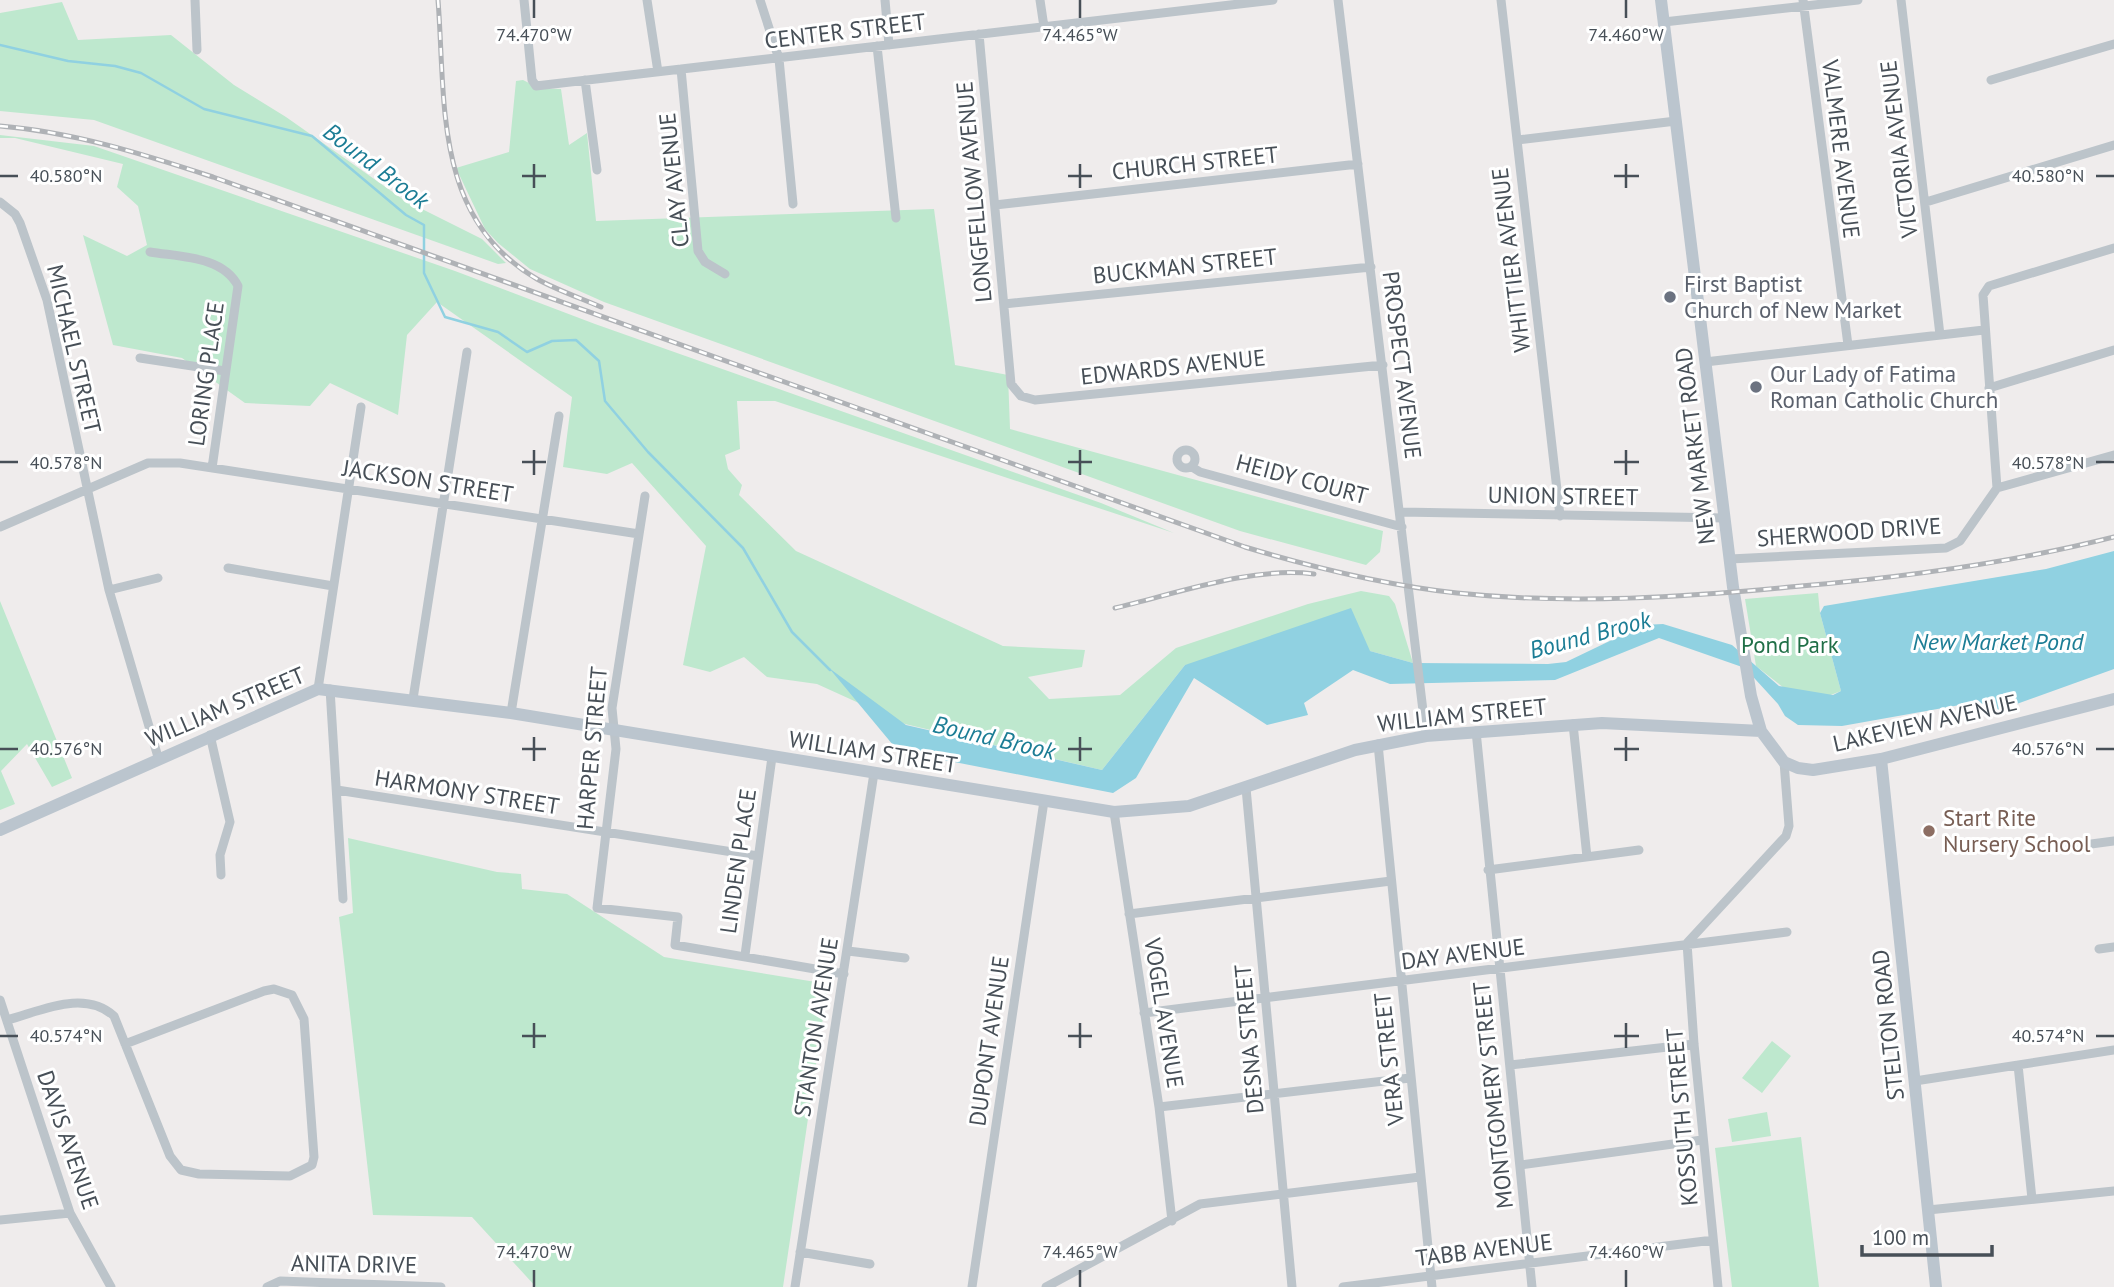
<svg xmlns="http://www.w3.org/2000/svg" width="2114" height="1287" font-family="'PT Sans',sans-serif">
<rect width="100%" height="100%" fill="#efecec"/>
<path fill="#bee8ce" d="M62 2 78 40 171 35 234 85 286 117 404 200 482 239 506 263 498 264 94 120 0 111V13Z
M523 80 539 88 561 89 569 145 587 133 596 221 934 209 955 365 1008 375 1010 429 1383 531 1380 552 1366 565 1240 531 604 302 530 269 498 243 485 229 456 168 509 152 516 81Z
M0 135 94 146 455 271 595 324 1101 503 1174 533 775 401H737L740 449 725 455 728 469 742 485 739 495 796 551 1003 646 1085 650 1082 667 1028 677 1049 699 1120 695 1176 648 1308 604 1361 591 1389 596 1395 604 1413 663 1370 651 1185 665 1102 770 905 724 817 684 767 677 744 657 710 672 683 665 706 546 632 463 607 474 563 467 572 397 437 302 407 335 398 415 330 383 310 406 245 403 182 358 113 345 83 235 127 256 147 245 138 206 117 187 123 164 15 138H0Z
M1818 593 1820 613 1841 691 1828 696 1784 688 1756 666 1745 599Z
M0 601 72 778 52 787 27 744 1 771 15 804 0 810Z
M348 838 497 872 521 874 522 889 567 894 664 957 828 984 783 1287H536L472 1217 373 1215 339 917 353 913Z
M1772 1041 1791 1056 1762 1093 1742 1078Z
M1767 1112 1771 1136 1732 1142 1728 1119Z
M1801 1137 1819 1287H1732L1715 1148Z"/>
<path fill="#90d1e1" d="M2114 551V669L2000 710 1971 703 1842 726 1798 725 1785 716 1778 704 1745 668 1659 638 1555 680 1390 684 1353 670 1304 703 1308 715 1267 725 1194 678 1136 778 1113 793 898 751 829 668 906 725 1102 770 1185 665 1351 608 1370 651 1413 663 1548 664 1566 662 1643 625 1663 624 1732 645 1779 686 1833 695 1841 691 1820 613 1824 606 2046 569Z"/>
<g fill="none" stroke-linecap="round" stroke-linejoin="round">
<path stroke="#90d1e1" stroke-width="2.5" d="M0 45 68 61 115 66 141 73 204 109 312 136 406 215 424 225V273L445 317 498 332 527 352 552 341 576 340 599 361 605 401 648 452 743 548 792 632 830 670"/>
<path stroke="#bcc4ca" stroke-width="9" d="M195 0 197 50
M524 0 532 80 536 86 1273 0
M647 0 658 72
M760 0 779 59 793 204
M885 0 889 45
M1040 0 1044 27
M1338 0 1426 736
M1501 0 1560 516
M1803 0 1848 345
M1901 0 1940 335
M1664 22 1858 0
M979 34 1011 384 1021 396 1035 400 1383 365
M877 46 896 218
M681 69 698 251 705 262 725 274
M585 80 597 170
M1991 80 2114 44
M1517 140 1676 121
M0 202 15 214 20 223 47 300 109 590 158 757
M1926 202 2114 145
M995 205 1358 164
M150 252C180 257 223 256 238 286L212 468
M1004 304 1371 267
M140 358 225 371
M1705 362 1984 330
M1989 388 2114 350
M1177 459a9 9 0 1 1 18 0a9 9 0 1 1-18 0Z
M1192 467 1200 472 1402 527
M1997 488 2114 455
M645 496 612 708 616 749 597 908 678 917 675 945 844 974
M1401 512 1725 518
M0 527 148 463H180L639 534
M1730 559 1946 548 1960 541 1997 488 1983 295 1989 286 2114 248
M228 568 333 586
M109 590 158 578
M318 689 361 407
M330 689 343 899
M413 699 467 352
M511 713 559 416
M1573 724 1587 857
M1476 731 1532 1287
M210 735 230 822 220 855 221 875
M1378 744 1432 1287
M1246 788 1292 1287
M337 790 758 856
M1114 812 1159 1107 1172 1221
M2061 848 2114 841
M1488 870 1639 850
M1129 914 1391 881
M2099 949 2114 947
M848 951 905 958
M745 955 772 757
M0 1000 70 1213 111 1287
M1144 1013 1787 932
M7 1020C41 1011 84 989 114 1016L170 1156 181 1170 199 1174 290 1176 312 1165 314 1157 304 1019 292 995 274 989 264 991 125 1044
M1510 1065 1694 1044
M2018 1065 2032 1199
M1915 1081 2114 1050
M1159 1107 1410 1078
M1520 1165 1702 1140
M1928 1210 2114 1191
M0 1220 70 1213
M800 1252 870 1264
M267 1287 280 1281 441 1287
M795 1287 874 773
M972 1287 1044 801
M1046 1287 1200 1204 1420 1177
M1343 1287 1713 1240
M1718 1287 1694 1044 1687 943 1786 836 1789 826 1784 762"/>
<path stroke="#bbc5ce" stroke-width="12" d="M1661 0 1733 587 1751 696 1761 731 1784 762 1798 768 1813 770 1881 759 2114 699
M1881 759 1936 1287
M0 830 318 689 511 713 1114 812 1189 806 1355 750 1426 736 1602 723 1761 731"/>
<defs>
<path id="rail" d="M438 0C446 103 433 219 537 279 557 290 580 298 601 307
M0 126C73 132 143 154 213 177L1245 547C1315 568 1385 585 1457 593 1572 605 1687 597 1801 586 1906 577 2011 563 2114 537
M1115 608C1175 594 1252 566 1314 574"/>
</defs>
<use href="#rail" stroke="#afb2b6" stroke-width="5"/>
<use href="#rail" stroke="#fff" stroke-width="2.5" stroke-dasharray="8" stroke-linecap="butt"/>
</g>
<path fill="none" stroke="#474f57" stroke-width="2.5" d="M534 0V18M1080 0V18M1626 0V18M534 164V188M1080 164V188M1626 164V188M0 176H18M522 176H546M1068 176H1092M1614 176H1639M2096 176H2114M534 450V475M1080 450V475M1626 450V475M0 462H18M522 462H546M1068 462H1092M1614 462H1639M2096 462H2114M534 737V761M1080 737V761M1626 737V761M0 749H18M522 749H546M1068 749H1092M1614 749H1639M2096 749H2114M534 1023V1048M1080 1023V1048M1626 1023V1048M0 1036H18M522 1036H546M1068 1036H1092M1614 1036H1639M2096 1036H2114M534 1270V1287M1080 1270V1287M1626 1270V1287"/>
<g fill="#6b7280" stroke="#fff" stroke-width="2.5">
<circle cx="1670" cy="297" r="7"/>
<circle cx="1756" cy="387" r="7"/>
</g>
<circle fill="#8d6e63" stroke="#fff" stroke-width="2.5" cx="1929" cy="831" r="7"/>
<g text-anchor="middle" stroke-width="6" stroke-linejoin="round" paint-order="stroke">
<g font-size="23" fill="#474f57" stroke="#fff">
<text transform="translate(845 31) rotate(-7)" y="8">CENTER STREET</text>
<text transform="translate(1841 149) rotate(83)" y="8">VALMERE AVENUE</text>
<text transform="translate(1899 149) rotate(-97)" y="8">VICTORIA AVENUE</text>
<text transform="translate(1195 163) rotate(-6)" y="8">CHURCH STREET</text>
<text transform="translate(674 180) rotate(-96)" y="8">CLAY AVENUE</text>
<text transform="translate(974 192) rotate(-95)" y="8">LONGFELLOW AVENUE</text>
<text transform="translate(1511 260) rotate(-97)" y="8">WHITTIER AVENUE</text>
<text transform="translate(1185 266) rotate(-6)" y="8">BUCKMAN STREET</text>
<text transform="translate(74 349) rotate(77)" y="8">MICHAEL STREET</text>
<text transform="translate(1402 365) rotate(83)" y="8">PROSPECT AVENUE</text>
<text transform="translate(1173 367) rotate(-6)" y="8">EDWARDS AVENUE</text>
<text transform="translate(206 374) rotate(-82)" y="8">LORING PLACE</text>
<text transform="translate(1695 446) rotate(-97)" y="8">NEW MARKET ROAD</text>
<text transform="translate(1302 479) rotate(15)" y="8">HEIDY COURT</text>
<text transform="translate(428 481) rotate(9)" y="8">JACKSON STREET</text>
<text transform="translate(1563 496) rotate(1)" y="8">UNION STREET</text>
<text transform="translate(1849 532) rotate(-4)" y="8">SHERWOOD DRIVE</text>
<text transform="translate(225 707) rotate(-23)" y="8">WILLIAM STREET</text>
<text transform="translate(1462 715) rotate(-6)" y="8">WILLIAM STREET</text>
<text transform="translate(1925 723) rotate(-13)" y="8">LAKEVIEW AVENUE</text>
<text transform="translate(592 748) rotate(-85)" y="8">HARPER STREET</text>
<text transform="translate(873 752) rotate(9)" y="8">WILLIAM STREET</text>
<text transform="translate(467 792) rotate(9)" y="8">HARMONY STREET</text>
<text transform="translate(738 861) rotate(-82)" y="8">LINDEN PLACE</text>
<text transform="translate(1463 954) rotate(-7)" y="8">DAY AVENUE</text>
<text transform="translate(1164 1013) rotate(81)" y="8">VOGEL AVENUE</text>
<text transform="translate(1888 1025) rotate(-96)" y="8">STELTON ROAD</text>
<text transform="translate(816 1027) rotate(-81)" y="8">STANTON AVENUE</text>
<text transform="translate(1249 1039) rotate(-95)" y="8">DESNA STREET</text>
<text transform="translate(989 1041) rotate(-82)" y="8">DUPONT AVENUE</text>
<text transform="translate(1389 1059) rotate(-96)" y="8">VERA STREET</text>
<text transform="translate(1493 1095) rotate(-96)" y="8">MONTGOMERY STREET</text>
<text transform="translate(1682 1117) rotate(-95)" y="8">KOSSUTH STREET</text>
<text transform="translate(68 1140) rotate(71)" y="8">DAVIS AVENUE</text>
<text transform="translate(1484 1250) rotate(-7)" y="8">TABB AVENUE</text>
<text transform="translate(354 1264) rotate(1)" y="8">ANITA DRIVE</text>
</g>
<g font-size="23" fill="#5b616d" stroke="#fff" text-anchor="start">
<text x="1684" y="292">First Baptist<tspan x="1684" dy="26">Church of New Market</tspan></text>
<text x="1770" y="382">Our Lady of Fatima<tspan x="1770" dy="26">Roman Catholic Church</tspan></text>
</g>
<g font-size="23" fill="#206f47" stroke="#fff">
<text x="1790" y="653">Pond Park</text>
</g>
<g font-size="23" fill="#785e54" stroke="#fff" text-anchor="start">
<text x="1943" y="826">Start Rite<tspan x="1943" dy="26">Nursery School</tspan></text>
</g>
<g font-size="24" font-style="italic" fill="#1c7d95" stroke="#fff">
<text transform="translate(376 166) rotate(37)" y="8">Bound Brook</text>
<text transform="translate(1590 635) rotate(-15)" y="8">Bound Brook</text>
<text x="1998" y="650">New Market Pond</text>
<text transform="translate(994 738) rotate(13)" y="8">Bound Brook</text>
</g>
</g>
<g font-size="18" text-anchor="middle" fill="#474f57" stroke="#fff" stroke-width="6" stroke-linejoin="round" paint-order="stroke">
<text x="534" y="41">74.470°W</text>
<text x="1080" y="41">74.465°W</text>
<text x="1626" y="41">74.460°W</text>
<text x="66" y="182">40.580°N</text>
<text x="2048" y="182">40.580°N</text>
<text x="66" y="469">40.578°N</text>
<text x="2048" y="469">40.578°N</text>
<text x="66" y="755">40.576°N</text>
<text x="2048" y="755">40.576°N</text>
<text x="66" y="1042">40.574°N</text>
<text x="2048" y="1042">40.574°N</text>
<text x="534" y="1258">74.470°W</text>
<text x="1080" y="1258">74.465°W</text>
<text x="1626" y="1258">74.460°W</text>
</g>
<path d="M1862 1245v10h130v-10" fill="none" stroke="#474f57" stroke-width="3.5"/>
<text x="1872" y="1245" font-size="21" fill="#474f57" stroke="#ffffff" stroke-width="5" paint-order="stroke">100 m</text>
</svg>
